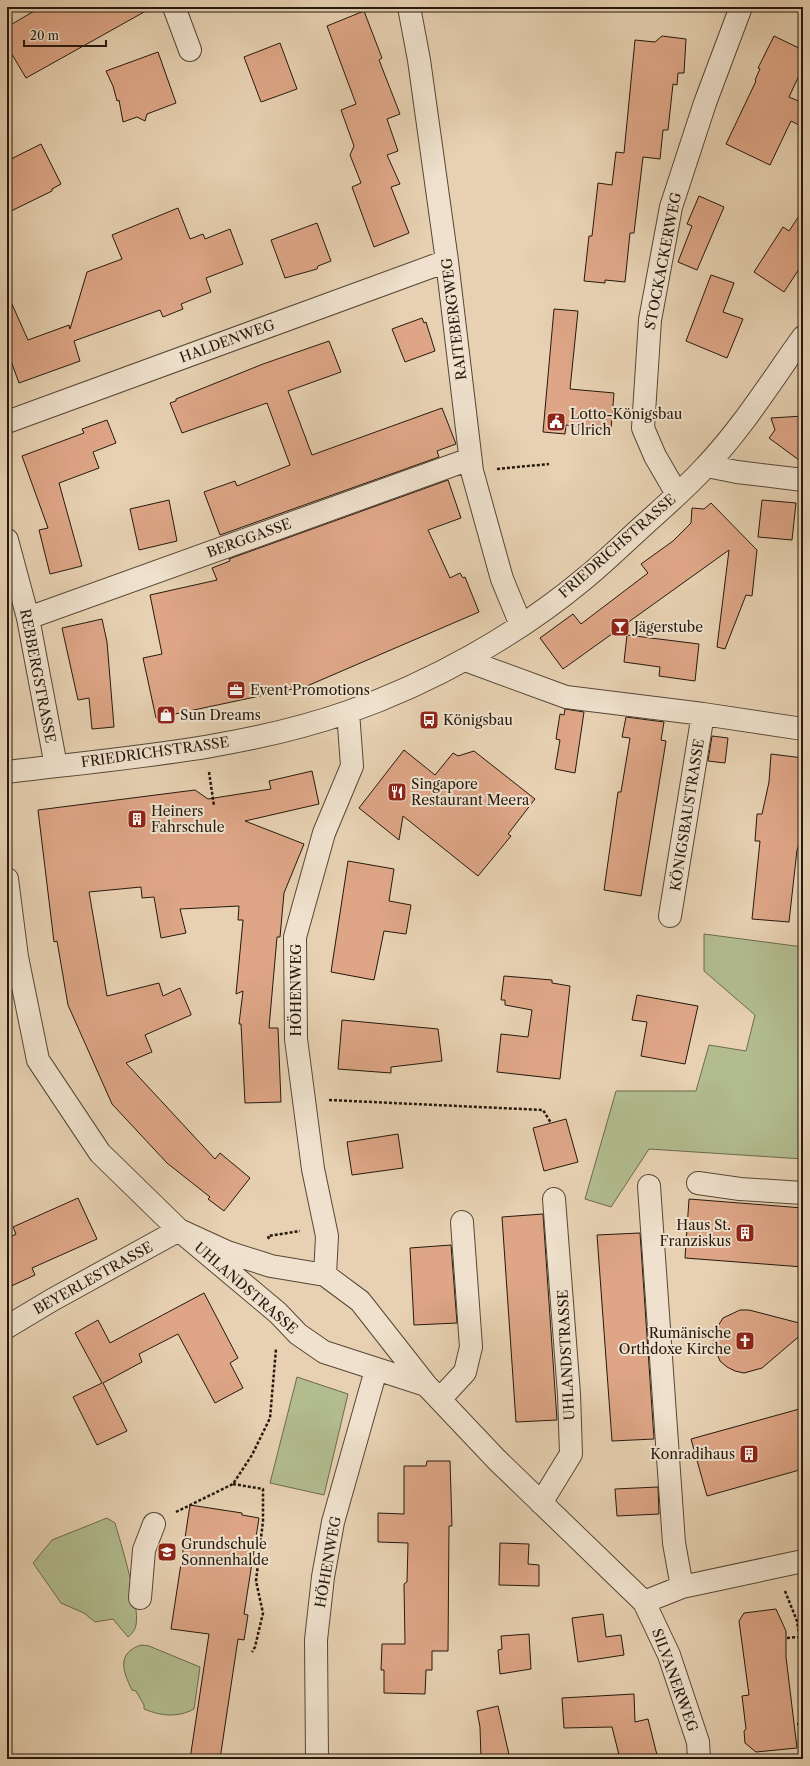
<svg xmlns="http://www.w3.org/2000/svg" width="810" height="1766" font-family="'Libre Caslon Text',serif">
<rect width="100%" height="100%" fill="#e7d1b2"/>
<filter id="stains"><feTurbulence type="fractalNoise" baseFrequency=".005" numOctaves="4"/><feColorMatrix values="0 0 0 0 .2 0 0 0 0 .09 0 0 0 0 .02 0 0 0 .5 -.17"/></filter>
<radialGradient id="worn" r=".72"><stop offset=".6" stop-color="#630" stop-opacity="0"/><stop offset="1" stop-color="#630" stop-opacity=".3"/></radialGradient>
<path fill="#b2bc8f" stroke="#6c6a4e" d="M704 934 803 947V1159L649 1149 611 1207 585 1199 616 1091H696L709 1045 746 1051 755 1015 704 971Z
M297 1377 348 1394 324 1495 270 1483Z
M107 1518 115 1523C121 1544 140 1605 136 1625 135 1630 132 1634 128 1637L113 1619 95 1622 84 1613 61 1603 33 1563 52 1540Z
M141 1645 149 1646 200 1667 194 1709C177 1718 161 1716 144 1709V1705L136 1691 132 1690C122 1670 117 1653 141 1645Z"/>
<path fill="#dea687" stroke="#25190d" d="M41 7H153L26 78 7 46V27Z
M364 11 382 58 379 60 400 114 387 119 398 151 387 155 400 184 391 187 409 233 374 247 352 187 361 183 350 155 354 146 341 110 356 104 327 26Z
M662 36 686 39 684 73H678L677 85 673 84 668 130H663L660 159 643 157 634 233H630L625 282 605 280V283L584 281 589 236H592L598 183 612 185 616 152 624 153 635 40 655 42Z
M774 36 803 50V67L789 97 803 103V127L791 121 770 165 726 144 756 81 755 80 760 69 758 68Z
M280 43 297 89 261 102 244 57Z
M158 52 176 103 147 114 145 121 137 117 123 122 119 100 117 101 113 86 106 71Z
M41 144 61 184 52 189V191L7 213V161Z
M699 196 724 207 697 270 678 262 692 226 687 224Z
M178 208 190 239 203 234 205 239 230 229 243 264 206 278 211 292 181 304 183 309 163 317 160 310 74 341 80 361 19 383 7 350V293L28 340 69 325 70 329 87 272 122 259 112 235Z
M803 210V263L784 292 754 272 783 227 789 231Z
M317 223 331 261 318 266 317 269 285 278 271 240Z
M711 275 734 283 723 312 743 319 727 358 686 341Z
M554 309 578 311 570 389 614 393 611 429 566 425 565 434 543 432Z
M422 318 424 323 426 322 435 351 405 362 392 329Z
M329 341 341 372 288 391 312 455 442 408 456 444 437 451 439 457 220 535 204 492 235 481 237 486 290 465 267 403 182 433 170 403 176 401V399L263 364Z
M803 416V463L769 438 775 430 771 418Z
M107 420 116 443 93 452 99 468 59 483 82 566 50 574 39 530 48 528 22 456 84 433 82 429Z
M448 480 461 518 428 530 450 578 460 573 463 578 465 577 479 612 307 686 156 718 143 658 162 654 150 595 217 580 212 568 230 561 229 559Z
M169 500 177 541 139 550 130 509Z
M762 500 796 503 792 540 758 537Z
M711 503 757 550 752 596 746 595 725 649 717 647 729 550 563 669 540 638 573 614 581 624 648 573 641 564 673 541 691 523 692 508 704 509Z
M102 619 107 642 114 727 92 729 89 698 78 700 62 628Z
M627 635 699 644 695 681 659 676 660 667 624 662Z
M565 709 584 712 575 773 555 769 560 740 556 739 560 714 564 715Z
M626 717 664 722 661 740 666 741 641 896 604 890 618 792H621L630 738 622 737Z
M712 736 728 738 725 763 708 761Z
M404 750 435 775 453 753 458 756 474 751 535 799 508 834 511 836 478 876 403 816 399 840 359 808Z
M771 754 803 758V835L797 850 789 922 752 919 760 841H755L757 814H762L769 782Z
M312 771 319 804 245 821 304 844 284 893 280 937H277L269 1028H278L281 1102 245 1103 241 1024H239L243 991 236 994 243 920H238L239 906 180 909 186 933 161 938 154 897 142 898 141 887 89 892 107 996 159 983 163 996 180 988 191 1014V1015L145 1035 152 1052 126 1063 215 1159 220 1153 250 1178 224 1211 208 1199 210 1197 167 1163 112 1104 68 1005 57 941 54 942 38 810 195 790 208 799 271 789 269 781Z
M348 861 394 869 389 901 411 905 406 934 384 931 374 980 331 972Z
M504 976 552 980V983L570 986 560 1079 497 1072 501 1034 528 1037 532 1010 505 1005V1000H501Z
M637 995 698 1006 685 1064 641 1056 647 1022 632 1020Z
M342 1020 438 1029 442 1061 391 1067V1073L338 1069Z
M566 1119 578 1162 544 1171 533 1128Z
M398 1134 403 1168 352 1175 347 1142Z
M78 1198 97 1239 32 1268 35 1275 7 1288V1239L16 1234 13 1227Z
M689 1199 803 1208V1267L685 1258Z
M543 1214 557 1420 516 1422 502 1217Z
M640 1233 654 1439 612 1441 597 1235Z
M451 1245 457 1323 414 1325 410 1248Z
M204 1293 238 1358 230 1363 243 1388 215 1403 178 1334 139 1354 142 1362 103 1383 127 1431 97 1445 73 1397 102 1383 75 1333 98 1320 110 1343Z
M740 1310H749L803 1324V1333L762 1368 744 1373 735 1371 727 1367 720 1361 713 1344 718 1326 723 1318Z
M803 1408V1469L707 1496 691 1439Z
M427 1461H450L452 1526H449L448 1651H432V1670H426L425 1694 384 1693V1670H381L382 1644H405L404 1584 407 1582 408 1543 378 1542V1513L404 1514V1466H426Z
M658 1487 659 1514 617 1516 615 1489Z
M190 1505 242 1513V1515L259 1518 244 1614 248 1615 244 1640 238 1639 220 1759H190L209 1634 171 1629Z
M500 1543 529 1544 528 1564 539 1565V1586L499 1585Z
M776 1609 786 1631V1657L797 1748 756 1752 745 1743 744 1731 746 1729 742 1696 749 1695 739 1621 744 1613Z
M603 1614 606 1637 621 1635 624 1655 578 1662 572 1618Z
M529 1634 531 1669 500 1674 498 1650 502 1649 501 1636Z
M634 1694 635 1722 648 1719 658 1759H620L612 1727 564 1728 562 1698Z
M498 1706 510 1759H481L480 1727 477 1711Z"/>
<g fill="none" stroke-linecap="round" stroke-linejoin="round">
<defs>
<path id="minor" d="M174 7 190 50
M409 7 419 60 447 261 472 471 502 579 521 625
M7 422 447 261
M707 466 737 472 803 480
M677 494 655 456 643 428 650 320 671 207 705 103 741 7
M7 540 28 618 56 766
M28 618 470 459
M465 660 566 697 703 714 803 729
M7 772C121 758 239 750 348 712 431 683 517 635 584 579 605 562 624 543 644 525 665 506 687 487 706 466 743 427 772 380 803 337
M7 879 17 957 38 1060 100 1153 179 1230 278 1313 298 1334 324 1352 426 1385
M670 916 703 714
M698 1183 740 1189 803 1193
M649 1186 674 1543 682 1587
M179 1230 227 1252 271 1266 325 1275 360 1301 426 1385 497 1460 644 1602 669 1655 698 1742 699 1759
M325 1275 327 1236 313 1169 296 1039 295 937 324 833 352 766 348 712
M7 1327 52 1300 179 1230
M440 1399 465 1372 471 1347 462 1222
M541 1503 571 1454 569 1394 554 1199
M140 1598 144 1550 154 1524
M644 1602 682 1587 803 1561
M317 1759 316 1640 323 1577 333 1522 376 1370"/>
</defs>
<use href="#minor" stroke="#564736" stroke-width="24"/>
<path stroke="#25190d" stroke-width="2.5" stroke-dasharray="3 2" stroke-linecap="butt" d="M497 469 549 464
M209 772 214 806
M329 1100 543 1110 551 1123
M269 1239 268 1236 300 1231
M233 1484 263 1489V1521L256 1581 263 1613 255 1647 252 1652
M176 1512 233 1484 252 1455 270 1418 276 1349
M785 1591 797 1621 803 1659
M787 1638 799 1637
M797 1724H803"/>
<use href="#minor" stroke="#efe1cd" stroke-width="22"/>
</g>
<defs>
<symbol id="civic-square" viewBox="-11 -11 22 22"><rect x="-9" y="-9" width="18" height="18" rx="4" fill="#8f2418" stroke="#efe1cd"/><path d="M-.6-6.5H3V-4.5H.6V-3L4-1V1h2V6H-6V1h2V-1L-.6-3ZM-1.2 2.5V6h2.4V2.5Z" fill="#fff"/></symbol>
<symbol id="bar-square" viewBox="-11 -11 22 22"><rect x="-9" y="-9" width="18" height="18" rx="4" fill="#8f2418" stroke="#efe1cd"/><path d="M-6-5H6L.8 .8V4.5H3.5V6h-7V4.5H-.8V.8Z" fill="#fff"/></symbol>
<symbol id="office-square" viewBox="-11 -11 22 22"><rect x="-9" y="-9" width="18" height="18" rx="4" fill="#8f2418" stroke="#efe1cd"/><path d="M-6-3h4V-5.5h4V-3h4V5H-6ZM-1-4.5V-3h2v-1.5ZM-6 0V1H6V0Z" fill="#fff"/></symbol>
<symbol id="shop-square" viewBox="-11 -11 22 22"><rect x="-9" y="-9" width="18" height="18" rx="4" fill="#8f2418" stroke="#efe1cd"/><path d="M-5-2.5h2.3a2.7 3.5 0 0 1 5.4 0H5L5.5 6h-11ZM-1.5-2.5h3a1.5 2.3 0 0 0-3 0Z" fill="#fff"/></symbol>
<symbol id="bus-square" viewBox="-11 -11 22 22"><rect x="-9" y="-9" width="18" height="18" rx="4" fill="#8f2418" stroke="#efe1cd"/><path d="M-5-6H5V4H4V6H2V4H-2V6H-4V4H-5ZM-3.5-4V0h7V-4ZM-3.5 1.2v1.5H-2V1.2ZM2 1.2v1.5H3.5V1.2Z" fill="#fff"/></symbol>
<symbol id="restaurant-square" viewBox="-11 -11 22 22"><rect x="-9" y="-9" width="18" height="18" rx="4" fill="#8f2418" stroke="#efe1cd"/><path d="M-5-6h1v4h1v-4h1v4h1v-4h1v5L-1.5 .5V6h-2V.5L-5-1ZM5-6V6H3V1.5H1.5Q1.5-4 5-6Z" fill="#fff"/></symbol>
<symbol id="building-square" viewBox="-11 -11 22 22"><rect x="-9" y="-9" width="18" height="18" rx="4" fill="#8f2418" stroke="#efe1cd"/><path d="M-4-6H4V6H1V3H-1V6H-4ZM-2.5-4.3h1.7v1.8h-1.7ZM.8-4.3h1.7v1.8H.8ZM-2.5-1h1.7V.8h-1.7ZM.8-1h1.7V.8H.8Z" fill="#fff"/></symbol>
<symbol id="church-square" viewBox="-11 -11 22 22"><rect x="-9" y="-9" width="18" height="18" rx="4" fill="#8f2418" stroke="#efe1cd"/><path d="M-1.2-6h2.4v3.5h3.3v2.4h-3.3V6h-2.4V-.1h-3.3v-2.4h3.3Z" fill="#fff"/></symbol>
<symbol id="school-square" viewBox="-11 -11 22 22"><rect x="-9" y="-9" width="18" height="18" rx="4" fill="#8f2418" stroke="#efe1cd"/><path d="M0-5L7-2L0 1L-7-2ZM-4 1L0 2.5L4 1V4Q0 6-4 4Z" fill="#fff"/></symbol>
</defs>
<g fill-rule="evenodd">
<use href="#civic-square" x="545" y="411" width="22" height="22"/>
<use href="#bar-square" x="609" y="616" width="22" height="22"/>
<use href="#office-square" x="225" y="679" width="22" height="22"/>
<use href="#shop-square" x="155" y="704" width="22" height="22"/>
<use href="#bus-square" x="418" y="709" width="22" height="22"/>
<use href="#restaurant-square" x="386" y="781" width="22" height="22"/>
<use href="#building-square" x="126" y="808" width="22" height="22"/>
<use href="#building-square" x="734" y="1222" width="22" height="22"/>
<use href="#church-square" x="734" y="1330" width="22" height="22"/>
<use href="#building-square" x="738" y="1443" width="22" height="22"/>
<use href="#school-square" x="156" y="1541" width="22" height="22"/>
</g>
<g text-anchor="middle" stroke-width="4" stroke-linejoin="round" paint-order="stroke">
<g font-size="14" fill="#25190d" stroke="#efe1cd">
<text transform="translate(663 261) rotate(-79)" y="5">STOCKACKERWEG</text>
<text transform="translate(454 319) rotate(-97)" y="5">RAITEBERGWEG</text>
<text transform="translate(227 341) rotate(-20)" y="5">HALDENWEG</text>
<text transform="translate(249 538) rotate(-20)" y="5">BERGGASSE</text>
<text transform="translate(617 546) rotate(-41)" y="5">FRIEDRICHSTRASSE</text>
<text transform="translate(38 676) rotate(79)" y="5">REBBERGSTRASSE</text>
<text transform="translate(155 752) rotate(-8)" y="5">FRIEDRICHSTRASSE</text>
<text transform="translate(687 815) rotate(-81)" y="5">KÖNIGSBAUSTRASSE</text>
<text transform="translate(296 990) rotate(-90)" y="5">HÖHENWEG</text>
<text transform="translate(93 1278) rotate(-29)" y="5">BEYERLESTRASSE</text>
<text transform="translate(246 1288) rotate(41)" y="5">UHLANDSTRASSE</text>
<text transform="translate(566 1355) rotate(-93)" y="5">UHLANDSTRASSE</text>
<text transform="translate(328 1562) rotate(-80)" y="5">HÖHENWEG</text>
<text transform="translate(675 1680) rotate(70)" y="5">SILVANERWEG</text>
</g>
<g font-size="14" fill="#25190d" stroke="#efe1cd" text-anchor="start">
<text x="570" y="419">Lotto-Königsbau<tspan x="570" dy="16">Ulrich</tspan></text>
<text x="634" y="632">Jägerstube</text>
<text x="250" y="695">Event Promotions</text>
<text x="180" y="720">Sun Dreams</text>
<text x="443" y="725">Königsbau</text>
<text x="411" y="789">Singapore<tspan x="411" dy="16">Restaurant Meera</tspan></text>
<text x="151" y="816">Heiners<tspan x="151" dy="16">Fahrschule</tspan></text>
<text x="731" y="1230" text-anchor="end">Haus St.<tspan x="731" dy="16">Franziskus</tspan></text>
<text x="731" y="1338" text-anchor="end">Rumänische<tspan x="731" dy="16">Orthdoxe Kirche</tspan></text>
<text x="735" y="1459" text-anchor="end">Konradihaus</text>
<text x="181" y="1549">Grundschule<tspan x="181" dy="16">Sonnenhalde</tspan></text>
</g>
</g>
<rect width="810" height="1766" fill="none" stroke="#e7d1b2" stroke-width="24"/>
<rect x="8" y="8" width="794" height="1750" fill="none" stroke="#25190d" stroke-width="2"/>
<rect x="12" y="12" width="786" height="1742" fill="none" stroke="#25190d"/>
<path d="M24 40v6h82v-6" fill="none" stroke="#25190d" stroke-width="2"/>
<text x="30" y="40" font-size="12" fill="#25190d" stroke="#efe1cd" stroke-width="3" paint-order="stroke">20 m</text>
<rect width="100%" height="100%" filter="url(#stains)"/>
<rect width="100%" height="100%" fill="url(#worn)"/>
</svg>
